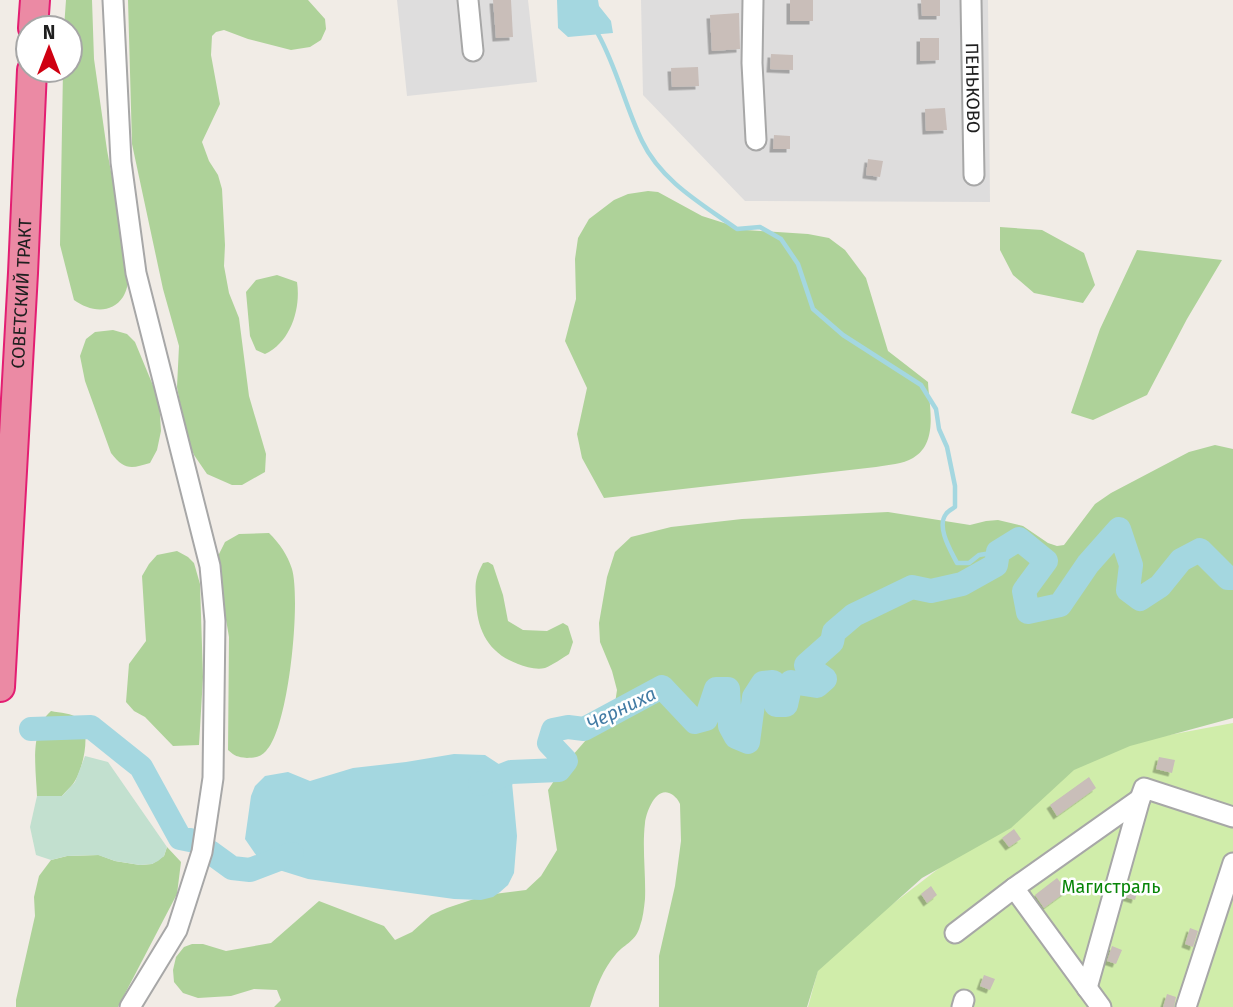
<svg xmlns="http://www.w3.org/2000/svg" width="1233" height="1007" font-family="'Fira Sans',sans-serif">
<defs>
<filter id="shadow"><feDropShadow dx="-3.5" dy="3.5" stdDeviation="0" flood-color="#0004"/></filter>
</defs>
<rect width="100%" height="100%" fill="#f1ece6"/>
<path fill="#dedddd" d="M397 0H528L537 82 407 96Z
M641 0H988L990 202 745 201 643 95Z"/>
<path fill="#d0edaa" d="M1233 723V1007H808L821 959 1094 749Z"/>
<path fill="#aed299" d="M66 0H92L94 59 107 150 130 275C128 282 127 291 123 297 111 315 89 311 74 300L60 245 63 70H70V28H64Z
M128 0H308L325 19 326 29 321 40 310 47 291 50 248 39 224 30 216 32 212 36 211 55 220 104 202 142 209 161 218 175 222 189 225 245 224 266 229 293 239 318 249 396 266 454 265 472 242 485H232L207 474 194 455 186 435 177 387 179 346 163 289 132 144Z
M648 191 658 192 702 216 746 230 808 234 829 238 845 250 866 278 888 351 928 382C929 406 939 443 913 458 903 464 888 465 876 467L604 498 582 458 577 434 587 388 565 341 576 299 575 259 578 238 589 219 614 200 628 194Z
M1000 227 1042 230 1084 253 1095 285 1083 303 1034 293 1013 275 1000 250Z
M1137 250 1222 260 1187 319 1147 395 1093 420 1071 413 1100 329Z
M277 275 297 282C301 308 291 342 265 354L256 350 250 336 246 292 256 280Z
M113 330 127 334 135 342 159 400 161 431 157 450 150 463C131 469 124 470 111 453L85 381 80 356 86 339 95 332Z
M1215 445 1233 449V718L1130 746 1074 770 1011 828 922 878 818 971 807 1007H659V956L675 886 681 841 680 804C678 799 674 795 669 793 655 788 646 813 645 823 642 848 646 874 645 899 644 908 643 918 640 926 636 941 626 943 616 954 603 969 596 988 590 1007H274L281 1000 277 990 254 989 231 996 198 998 183 993 174 982 173 970 176 957 184 947 192 944H203L226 951 271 943 319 901 384 926 395 940 412 932 431 915 447 908 486 895 526 890 541 876 557 850 548 790 565 764 586 740 608 723 614 710 617 690 612 671 600 642 599 623 607 577 615 552 631 537 671 527 742 519 888 512 970 525 986 521 998 520 1023 526 1048 543 1057 546 1064 545 1095 504 1111 493 1189 452Z
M269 533C280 544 287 554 292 569 301 601 289 728 266 751 261 757 254 758 247 758 237 757 235 756 228 750L229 637 217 567 219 554 225 542 239 534Z
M177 551 188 557 194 563 200 584 203 677 199 745 173 746 145 717 134 711 126 702 129 664 146 641 142 576 149 564 157 555Z
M488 562 493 565 503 595 508 621 523 630 547 631 563 623 568 626 573 642 569 654C562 658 553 665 545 668 536 670 526 667 518 664 488 653 477 630 476 600 475 584 475 578 483 563Z
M51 711C60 713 72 713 79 719 92 731 83 771 73 784 70 788 65 792 62 796H37C36 769 29 730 51 711Z
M167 847 181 862 177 894 118 1007H16V1000L35 916 34 897 39 876 51 860 67 856 99 855 115 861 140 865 152 864 164 856Z"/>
<path fill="#c2e0cf" d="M85 756 108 762 167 847 164 856 158 861 152 864 140 865 115 861 98 855 67 856 51 860 36 855 30 827 37 796H62L75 782Z"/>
<path fill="#a4d7e0" d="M557 0H598L599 6 611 21 613 33 568 37 558 28Z
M454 754 485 755 511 772 517 836 514 873 508 885 500 892 493 897 481 900 454 899 308 879 263 865 245 839 251 796 255 786 265 776 288 772 310 781 353 768 406 762Z"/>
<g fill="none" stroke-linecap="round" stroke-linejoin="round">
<path stroke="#a4d7e0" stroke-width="4.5" d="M598 34C617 68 625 106 642 141 661 181 702 204 737 229L760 227 781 239 798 264 813 309 843 335 921 385 936 409 939 429 947 447 955 486V507C952 509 948 511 946 514 936 527 951 551 957 563H969L979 555 998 552"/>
<path stroke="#a4d7e0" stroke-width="24" d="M31 729 91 727 141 767 180 838 190 840
M480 784 511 772 559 770 566 761 549 743 553 730 568 727 584 729 662 687 695 722 706 719 716 689H728L730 726 736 737 748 742 754 697 763 683 773 682 776 705H786L791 682 817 686 825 679 806 665 832 642 834 632 854 615 912 587 931 591 962 584 996 565 998 552 1019 539 1046 561 1024 591 1028 612 1060 605 1088 564 1119 529 1131 565 1128 590 1140 599 1160 586 1181 560 1200 550 1228 578H1233
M210 852 232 868 250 870 292 854"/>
</g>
<path fill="#c9beb9" filter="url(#shadow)" d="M493 0H511L513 37 496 38Z
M790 0H813V21H790Z
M921 0H940V16H922Z
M739 13 740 49 712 51 710 15Z
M920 38H939V60L920 61Z
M771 54 793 55V70L770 69Z
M698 67 699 86 672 87 671 68Z
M945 108 947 130 926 131 925 109Z
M774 135 790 136V149H773Z
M868 159 883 161 880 177 866 175Z
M1159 757 1175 760 1172 773 1156 769Z
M1089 777 1096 788 1057 816 1050 805Z
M1014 829 1021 839 1009 847 1002 838Z
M1057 878 1067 891 1044 908 1035 895Z
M1128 885 1138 889 1135 900 1125 897Z
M931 886 937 895 927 903 921 894Z
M1190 928 1198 931 1193 947 1185 944Z
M1112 946 1122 950 1116 964 1107 961Z
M984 975 995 979 990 990 980 986Z
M1167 994 1176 997 1174 1007H1163Z"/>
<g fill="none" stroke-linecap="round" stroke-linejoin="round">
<defs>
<g id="minor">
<path d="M113 0 121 162 136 273 210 566 215 621 213 778 202 852 177 930 130 1007"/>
<path d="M468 0 473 51"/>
<path d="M753 0 752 63 756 140"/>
<path id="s1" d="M971 0 974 175"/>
<path d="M1140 799 1144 788 1233 817"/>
<path d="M1014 888 1101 1007"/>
<path d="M955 933 1014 888 1140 799 1087 988"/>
<path d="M962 1007 964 1000"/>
<path d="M1186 1007 1233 863"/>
</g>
<g id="highway">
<path d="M33 28 35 0"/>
<path id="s2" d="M0 687 23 273 32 70"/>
</g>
</defs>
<use href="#minor" stroke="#a7a7a7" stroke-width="23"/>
<use href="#highway" stroke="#e31e72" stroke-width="32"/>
<use href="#minor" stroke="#fff" stroke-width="19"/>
<use href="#highway" stroke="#eb8aa4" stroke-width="28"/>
</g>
<g text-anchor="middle" stroke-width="5" stroke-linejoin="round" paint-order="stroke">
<g font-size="18" fill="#202020" stroke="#fff">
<text dy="6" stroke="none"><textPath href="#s1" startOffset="88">ПЕНЬКОВО</textPath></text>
<text dy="6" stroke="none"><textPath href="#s2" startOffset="394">СОВЕТСКИЙ ТРАКТ</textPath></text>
</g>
<g font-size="18" fill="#078507" stroke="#fff">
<text x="1111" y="893">Магистраль</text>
</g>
<g font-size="19" font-style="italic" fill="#427ba4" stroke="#fff">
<text transform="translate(621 708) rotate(-26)" y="7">Черниха</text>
</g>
</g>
<g transform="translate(49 49)"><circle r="33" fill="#ffffff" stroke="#a6a6a6" stroke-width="2"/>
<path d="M0-5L12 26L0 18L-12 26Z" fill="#cf0011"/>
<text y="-10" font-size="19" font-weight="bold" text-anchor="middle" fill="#202020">N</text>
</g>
</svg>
